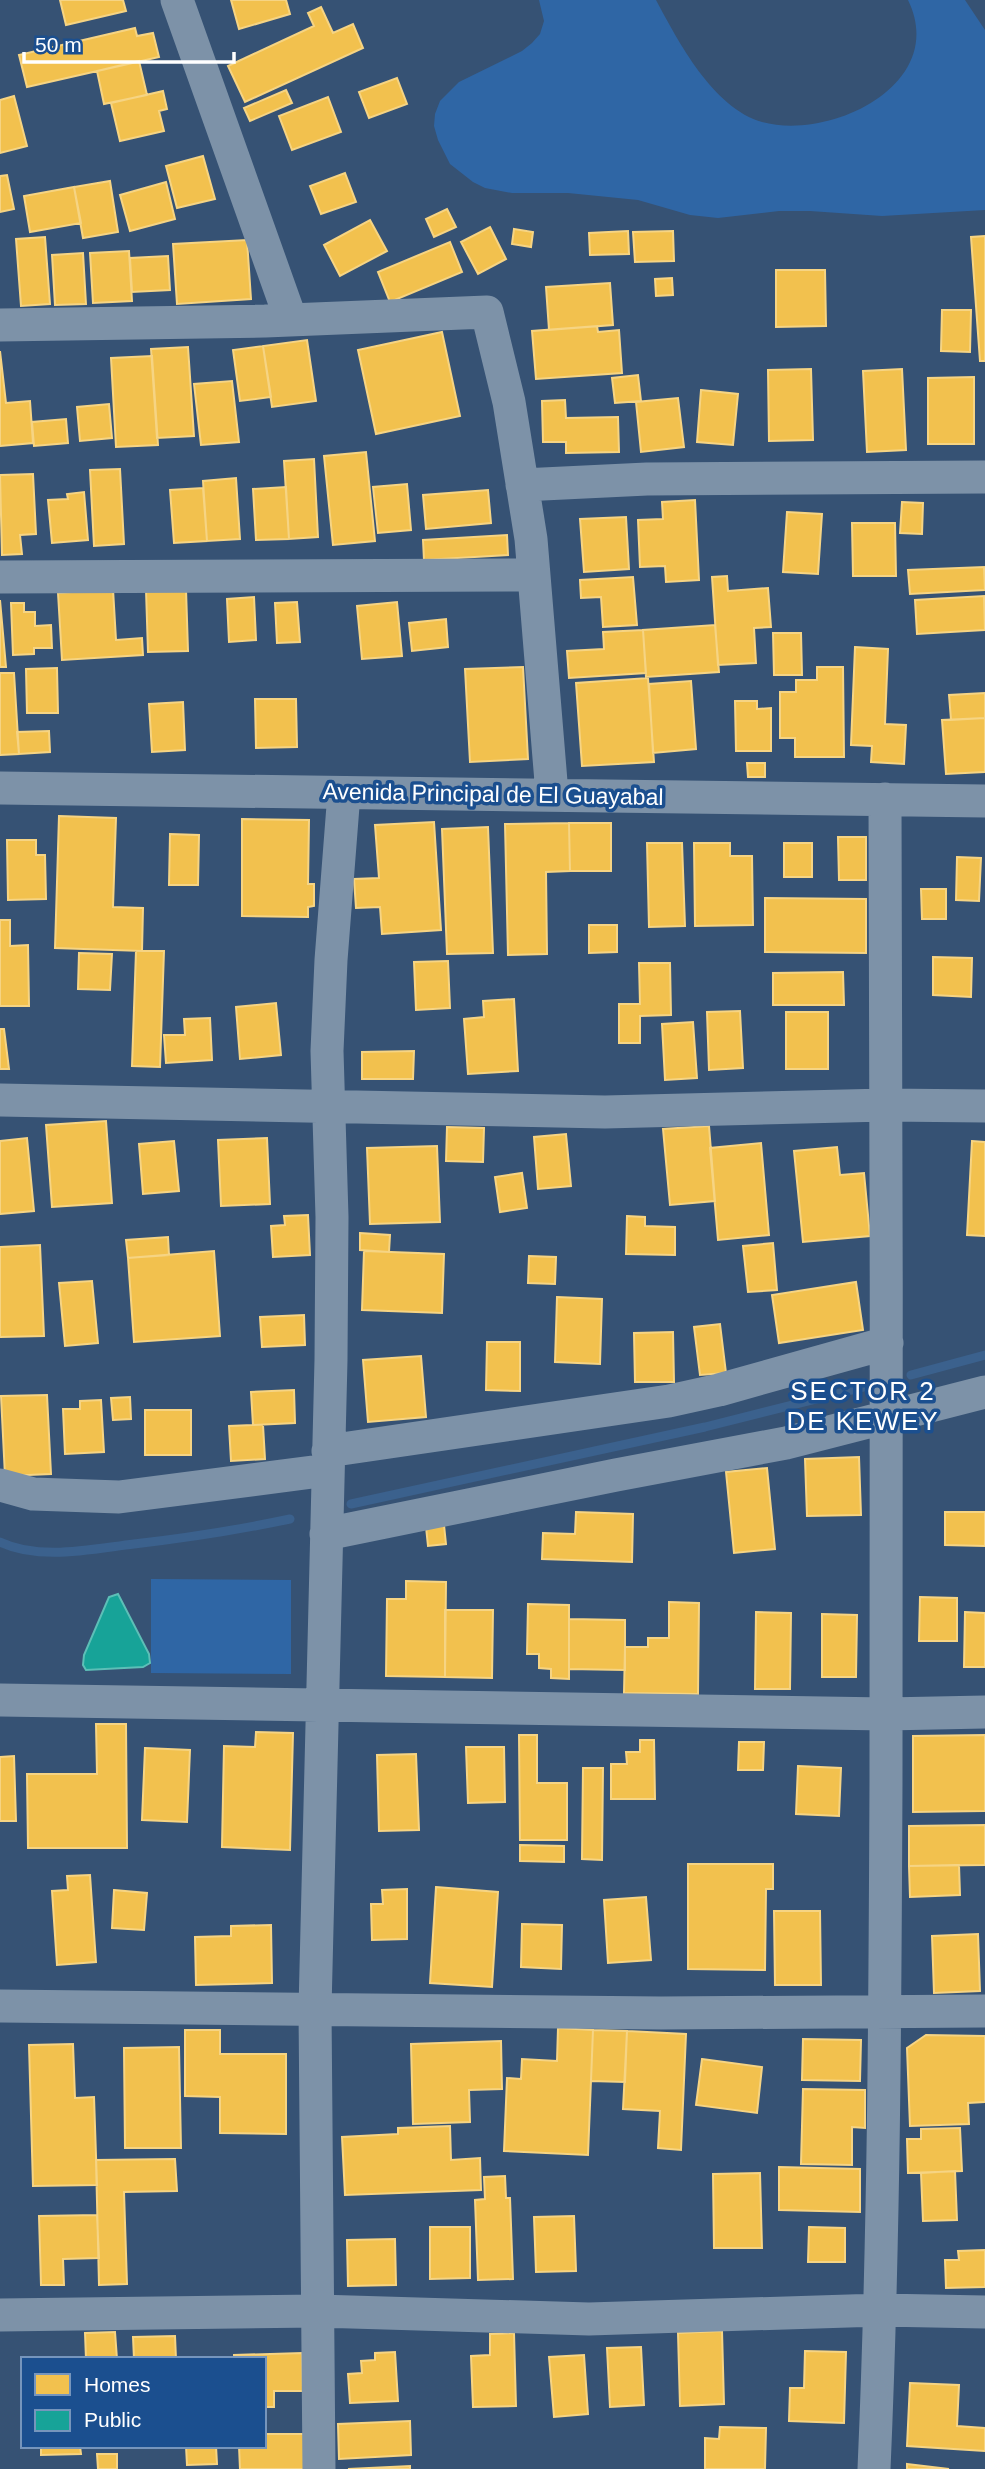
<svg xmlns="http://www.w3.org/2000/svg" width="985" height="2469" font-family="Arial,sans-serif">
<rect width="100%" height="100%" fill="#365274"/>
<path fill="#2f66a5" d="M539 0H656C678 41 713 108 762 122 831 141 949 84 908 0H965L985 30V210L882 216 810 211H779L718 218 690 215 638 200 568 193H512L485 188 473 182 450 164 438 140 434 126 435 114 440 101 459 82 522 51 532 43 540 34 544 21Z
M151 1579 291 1580V1674L151 1673Z"/>
<path fill="#f2c14e" stroke="#f6d483" stroke-width="2" d="M60 0H123L126 11 66 25Z
M231 0H286L290 14 239 29Z
M321 7 333 33 353 24 363 48 245 102 228 66 314 26 308 13Z
M135 28 137 36 153 33 159 57 27 87 19 55Z
M139 61 147 95 104 104 97 71Z
M397 78 407 104 369 118 359 92Z
M286 90 292 103 250 121 244 108Z
M163 91 167 109 159 111 164 131 120 141 111 103Z
M14 96 27 146 0 153V100Z
M328 97 341 132 292 150 279 116Z
M203 156 215 199 177 208 166 166Z
M345 173 356 202 321 214 310 186Z
M7 175 14 209 0 212V176Z
M110 181 118 232 83 238 74 187Z
M166 182 175 219 130 231 120 195Z
M74 187 81 223 30 232 24 196Z
M447 209 456 227 434 237 426 219Z
M370 220 387 251 340 276 324 245Z
M490 227 506 259 478 274 461 242Z
M514 229 533 232 531 247 512 244Z
M628 231 629 254 590 255 589 233Z
M673 231 674 261 635 262 633 232Z
M985 236V361H980L971 237Z
M45 237 50 304 21 306 16 239Z
M247 240 251 299 177 304 173 244Z
M450 242 462 272 390 302 378 272Z
M129 251 132 301 93 303 90 253Z
M83 253 86 304 55 305 52 255Z
M168 256 170 290 132 292 130 258Z
M776 270H825L826 326 776 327Z
M672 278 673 295 656 296 655 279Z
M610 283 613 325 549 330 546 287Z
M942 310H971L970 352 941 351Z
M597 326 598 332 619 330 622 373 536 379 532 331Z
M442 332 460 416 376 434 358 350Z
M307 340 316 401 272 407 263 346Z
M263 346 271 397 240 401 233 350Z
M188 347 194 436 157 438 151 349Z
M0 351 6 403 30 401 33 443 0 446Z
M152 356 158 445 116 447 111 358Z
M811 369 813 440 769 441 768 370Z
M902 369 906 450 867 452 863 371Z
M638 375 641 401 615 403 612 378Z
M974 377V444H928V378Z
M232 381 239 442 201 445 194 384Z
M701 390 738 394 733 445 697 442Z
M678 398 684 447 641 452 636 402Z
M565 400 566 418 618 417 619 452 566 453V442H543L542 401Z
M109 404 112 438 80 441 77 407Z
M66 419 68 443 34 446 32 422Z
M366 452 375 541 333 545 324 456Z
M314 459 318 537 289 539 284 461Z
M120 469 124 544 94 546 90 470Z
M33 474 36 534 20 535 22 554 2 555 0 475Z
M236 478 240 539 207 541 203 481Z
M407 484 411 530 378 533 373 487Z
M286 487 289 539 256 540 253 489Z
M203 488 207 541 174 543 170 490Z
M488 490 491 523 426 529 423 495Z
M84 492 88 540 52 543 48 500 68 499 67 494Z
M695 500 699 580 666 582 665 566 640 567 638 520 663 519 662 502Z
M902 502 923 503 922 534 900 533Z
M787 512 822 514 818 574 783 572Z
M626 517 629 569 584 572 580 519Z
M852 523H895L896 576H853Z
M507 535 508 555 424 560 423 540Z
M984 567 985 590 910 594 908 570Z
M727 576 728 591 768 588 771 627 754 628 756 663 718 665 712 577Z
M633 577 637 625 603 627 601 597 581 598 580 580Z
M113 589 116 640 142 638 143 655 62 660 58 593Z
M186 589 188 651 148 652 146 590Z
M984 596 985 630 917 634 915 600Z
M254 597 256 640 229 642 227 599Z
M0 600 6 667H0Z
M297 602 300 642 277 643 275 603Z
M397 602 402 656 362 659 357 606Z
M11 603H24V612H35V626L51 625 52 648H34V654L13 655Z
M446 619 448 647 412 651 409 623Z
M715 625 719 672 646 677 643 630Z
M643 630 646 673 569 678 567 651 604 649 603 632Z
M773 633H801L802 675H774Z
M855 647 888 649 885 724 906 725 904 764 871 762 872 746 851 745Z
M523 667 528 759 470 762 465 669Z
M817 667H843L844 757H795V738H780V692H796V680H817Z
M57 668 58 713H27L26 669Z
M0 673H14L19 754 0 755Z
M648 678 654 762 582 766 576 683Z
M691 681 696 749 653 753 649 684Z
M985 693V718L951 720 949 695Z
M255 699H296L297 747 256 748Z
M735 701H757V709L771 708V751H736Z
M183 702 185 750 152 752 149 704Z
M985 718V772L946 774 942 720Z
M49 731 50 752 19 754 17 732Z
M747 763H765V777H748Z
M59 816 116 818 113 907 143 908 142 951 55 948Z
M242 819 309 820 308 884H314V906L308 907V917L242 916Z
M434 822 441 930 382 934 380 907 356 908 354 879 379 878 375 825Z
M569 823H611V871H570Z
M569 823 570 871 546 872 547 954 508 955 505 824Z
M488 827 493 953 447 954 442 829Z
M170 834 199 835 198 885H169Z
M838 837H866V880H839Z
M7 840H36V855H45L46 899 8 900Z
M647 843H682L685 926 649 927Z
M694 843H730V856H752L753 925 695 926Z
M784 843H812V877H784Z
M957 857 981 858 979 901 956 900Z
M921 889H946V919H922Z
M765 898 866 899V953L765 952Z
M0 920H10V946L28 945 29 1006H0Z
M589 925H617V952L589 953Z
M136 951H164L160 1067 132 1066Z
M79 953 112 954 110 990 78 989Z
M933 957 972 958 971 997 933 995Z
M448 961 450 1008 416 1010 414 962Z
M639 963H670L671 1015 640 1016V1043H619V1004H640Z
M843 972 844 1005H773V973Z
M514 999 518 1071 468 1074 464 1019 484 1017 483 1001Z
M276 1003 281 1055 240 1059 236 1007Z
M740 1011 743 1068 709 1070 707 1012Z
M786 1012H828V1069H786Z
M210 1018 212 1060 166 1063 164 1035H185L184 1019Z
M693 1022 697 1078 665 1080 662 1024Z
M0 1029H4L9 1069H0Z
M414 1051 413 1079H362V1052Z
M106 1121 112 1203 52 1207 46 1125Z
M709 1126 715 1201 670 1205 663 1129Z
M447 1127 484 1128 483 1162 446 1161Z
M566 1134 571 1186 538 1189 534 1137Z
M27 1138 34 1211 0 1214V1141Z
M267 1138 270 1204 221 1206 218 1140Z
M174 1141 179 1191 143 1194 139 1144Z
M972 1141 985 1142V1236L967 1235Z
M761 1143 769 1235 718 1240 710 1148Z
M437 1146 440 1222 370 1224 367 1148Z
M837 1147 840 1175 864 1173 870 1236 803 1242 794 1151Z
M522 1173 527 1208 500 1212 495 1177Z
M308 1215 310 1255 273 1257 271 1226 285 1225 284 1216Z
M627 1216 645 1217V1226L675 1227V1255L626 1254Z
M360 1233 390 1235 389 1252 360 1250Z
M168 1237 169 1255 128 1258 126 1240Z
M773 1243 777 1290 748 1292 743 1246Z
M40 1245 44 1336 0 1337V1247Z
M214 1251 220 1336 134 1342 128 1258Z
M364 1251 444 1254 442 1313 362 1310Z
M529 1256 556 1257 555 1284 528 1283Z
M92 1281 98 1343 65 1346 59 1283Z
M856 1282 863 1330 779 1343 772 1295Z
M557 1297 602 1299 600 1364 555 1362Z
M304 1315 305 1345 262 1347 260 1317Z
M720 1324 726 1373 700 1375 694 1327Z
M673 1332 674 1382H635L634 1333Z
M487 1342H520V1391L486 1390Z
M421 1356 426 1417 368 1422 363 1360Z
M294 1390 295 1423 253 1425 251 1392Z
M47 1395 51 1474 5 1476 1 1396Z
M130 1397 131 1419 113 1420 111 1398Z
M101 1400 104 1452 65 1454 63 1409H80V1401Z
M145 1410H191V1455H145Z
M253 1425H263L265 1459 231 1461 229 1426Z
M859 1457 861 1515 807 1516 805 1459Z
M767 1468 775 1549 734 1553 726 1472Z
M576 1512 633 1514 632 1562 542 1559 543 1533 575 1534Z
M945 1512H985V1546L945 1545Z
M444 1525 446 1544 428 1546 426 1527Z
M406 1581 446 1582 445 1677 386 1676 387 1599H406Z
M920 1597 957 1598V1641H919Z
M669 1602 699 1603 698 1694 624 1693 625 1647H648V1638H669Z
M528 1604 569 1605V1679L551 1678V1669L539 1668V1654H527Z
M445 1610H493L492 1678 445 1677Z
M756 1612 791 1613 790 1689H755Z
M965 1612 985 1613V1667H964Z
M822 1614 857 1615 856 1677H822Z
M569 1619 625 1620V1670L569 1669Z
M96 1724H126L127 1848H28L27 1774H97Z
M256 1732 293 1733 290 1850 222 1847 224 1746 255 1747Z
M519 1735H537V1783H567V1840H520Z
M985 1735V1811L913 1812V1736Z
M640 1740H654L655 1799H611V1764H627L626 1752H640Z
M739 1742H764L763 1770H738Z
M466 1747H504L505 1802 468 1803Z
M145 1748 190 1750 187 1822 142 1820Z
M416 1754 419 1830 379 1831 377 1755Z
M14 1756 16 1821H0V1757Z
M798 1766 841 1768 839 1816 796 1814Z
M583 1768H603L602 1860 582 1859Z
M985 1825V1865L909 1866V1826Z
M520 1845 564 1846V1862L520 1861Z
M688 1864H773V1889H766L765 1970 688 1969Z
M959 1865 960 1895 910 1897 909 1866Z
M90 1875 96 1962 57 1965 52 1891 68 1890 67 1876Z
M436 1887 498 1892 492 1987 430 1983Z
M407 1889V1939L372 1940 371 1904H383L382 1890Z
M114 1890 147 1893 144 1930 112 1928Z
M646 1897 651 1960 608 1963 604 1900Z
M774 1911H820L821 1985H775Z
M522 1924 562 1925 561 1969 521 1967Z
M271 1925 272 1983 196 1985 195 1937 231 1936V1926Z
M978 1934 980 1991 934 1993 932 1936Z
M558 2028 593 2030 588 2155 504 2151 507 2078 521 2079 522 2059 557 2061Z
M185 2030H220V2054H286V2134L220 2133V2097L185 2096Z
M593 2030 627 2031 625 2082 591 2081Z
M627 2031 686 2034 681 2150 658 2148 660 2111 623 2109Z
M926 2035 985 2036V2102L968 2103 969 2124 910 2126 907 2048Z
M803 2039 861 2040 860 2081 802 2080Z
M501 2041 502 2089 469 2090 470 2122 413 2124 411 2044Z
M73 2044 75 2098 94 2097 97 2185 33 2186 29 2045Z
M179 2047 181 2148H125L124 2048Z
M702 2059 762 2067 757 2113 696 2105Z
M803 2089 865 2090V2128L852 2127V2165L801 2164Z
M450 2126 451 2160 480 2158 481 2190 345 2195 342 2137 398 2134V2128Z
M960 2128 962 2171 908 2173 907 2139H921V2129Z
M175 2159 177 2191 124 2192 127 2284 99 2285 96 2160Z
M779 2167 860 2169V2212L779 2210Z
M955 2171 957 2220 923 2221 921 2173Z
M760 2173 762 2248H714L713 2174Z
M505 2176 506 2198H510L513 2279 478 2280 475 2200 485 2199 484 2177Z
M97 2215 99 2258 63 2259 64 2285H41L39 2216Z
M574 2216 576 2271 536 2272 534 2217Z
M430 2227H470V2278L430 2279Z
M809 2227 845 2228V2262H808Z
M395 2239 396 2285 348 2286 347 2240Z
M985 2250V2287L946 2288 945 2260H959L958 2251Z
M722 2331 724 2404 680 2406 678 2333Z
M115 2332 117 2359H86L85 2333Z
M514 2333 516 2406 473 2407 471 2356 490 2355V2334Z
M175 2336 176 2359H134L133 2337Z
M641 2347 644 2405 610 2407 607 2348Z
M805 2351 846 2352 844 2423 789 2421 790 2388H804Z
M395 2352 398 2401 350 2403 348 2374 362 2373 361 2361 375 2360V2353Z
M302 2353 303 2391H274V2407H264V2359H234V2355Z
M584 2355 588 2414 554 2417 549 2357Z
M910 2383 959 2385 957 2426 985 2428V2451L907 2446Z
M410 2421 411 2455 339 2459 338 2424Z
M720 2427 766 2428 765 2469H705V2438L719 2439Z
M264 2434H304V2469H240L239 2446H264Z
M41 2446H80L81 2454 41 2455Z
M186 2446H216L217 2464 187 2465Z
M97 2454H117V2469H98Z
M907 2464 949 2469H907Z
M410 2466V2469H348Z"/>
<path fill="#17a398" stroke="#5dbfb7" stroke-width="2" d="M118 1594 149 1654 150 1663 143 1667 86 1670 83 1665 84 1655 109 1597Z"/>
<g fill="none" stroke-linecap="round" stroke-linejoin="round">
<path stroke="#3b618d" stroke-width="9" d="M911 1375 985 1355
M351 1504 705 1427 868 1386
M0 1542C40 1561 92 1549 134 1544 187 1538 238 1530 290 1519"/>
<path stroke="#7d92a8" stroke-width="33" d="M177 0 291 320
M0 325 265 321 487 312 509 402 531 539 552 794
M522 485 647 479 985 477
M0 577 534 575
M0 788 985 801
M0 1100 605 1112 886 1105 985 1106
M328 1451 669 1401 719 1390 887 1343
M0 1485 33 1494 119 1497 328 1470
M326 1534 616 1475 786 1443 985 1392
M0 1700 886 1714 985 1712
M0 2006 661 2013 985 2011
M0 2315 318 2311 589 2319 880 2310 985 2312
M319 2469 315 2009 331 1360 332 1217 327 1051 331 960 344 793
M874 2469C884 2240 885 2010 886 1781 887 1454 886 1126 885 799"/>
</g>
<g text-anchor="middle" stroke-width="7" stroke-linejoin="round" paint-order="stroke">
<g font-size="23" fill="#fff" stroke="#1b4f8f">
<text transform="translate(493 794) rotate(1)" y="8">Avenida Principal de El Guayabal</text>
</g>
<g font-size="26" letter-spacing="2" fill="#fff" stroke="#1b4f8f">
<text x="863" y="1400">SECTOR 2<tspan x="863" dy="30">DE KEWEY</tspan></text>
</g>
</g>
<rect x="21" y="2357" width="245" height="91" fill="#1b4f8f" stroke="#7695bc" stroke-width="2"/>
<rect x="35" y="2374" width="35" height="21" fill="#f2c14e" stroke="#7695bc" stroke-width="2"/>
<text x="84" y="2392" font-size="21" fill="#ffffff">Homes</text>
<rect x="35" y="2410" width="35" height="21" fill="#17a398" stroke="#7695bc" stroke-width="2"/>
<text x="84" y="2427" font-size="21" fill="#ffffff">Public</text>
<path d="M24 52v10h210v-10" fill="none" stroke="#ffffff" stroke-width="3.5"/>
<text x="35" y="52" font-size="21" fill="#ffffff" stroke="#1b4f8f" stroke-width="5" paint-order="stroke">50 m</text>
</svg>
